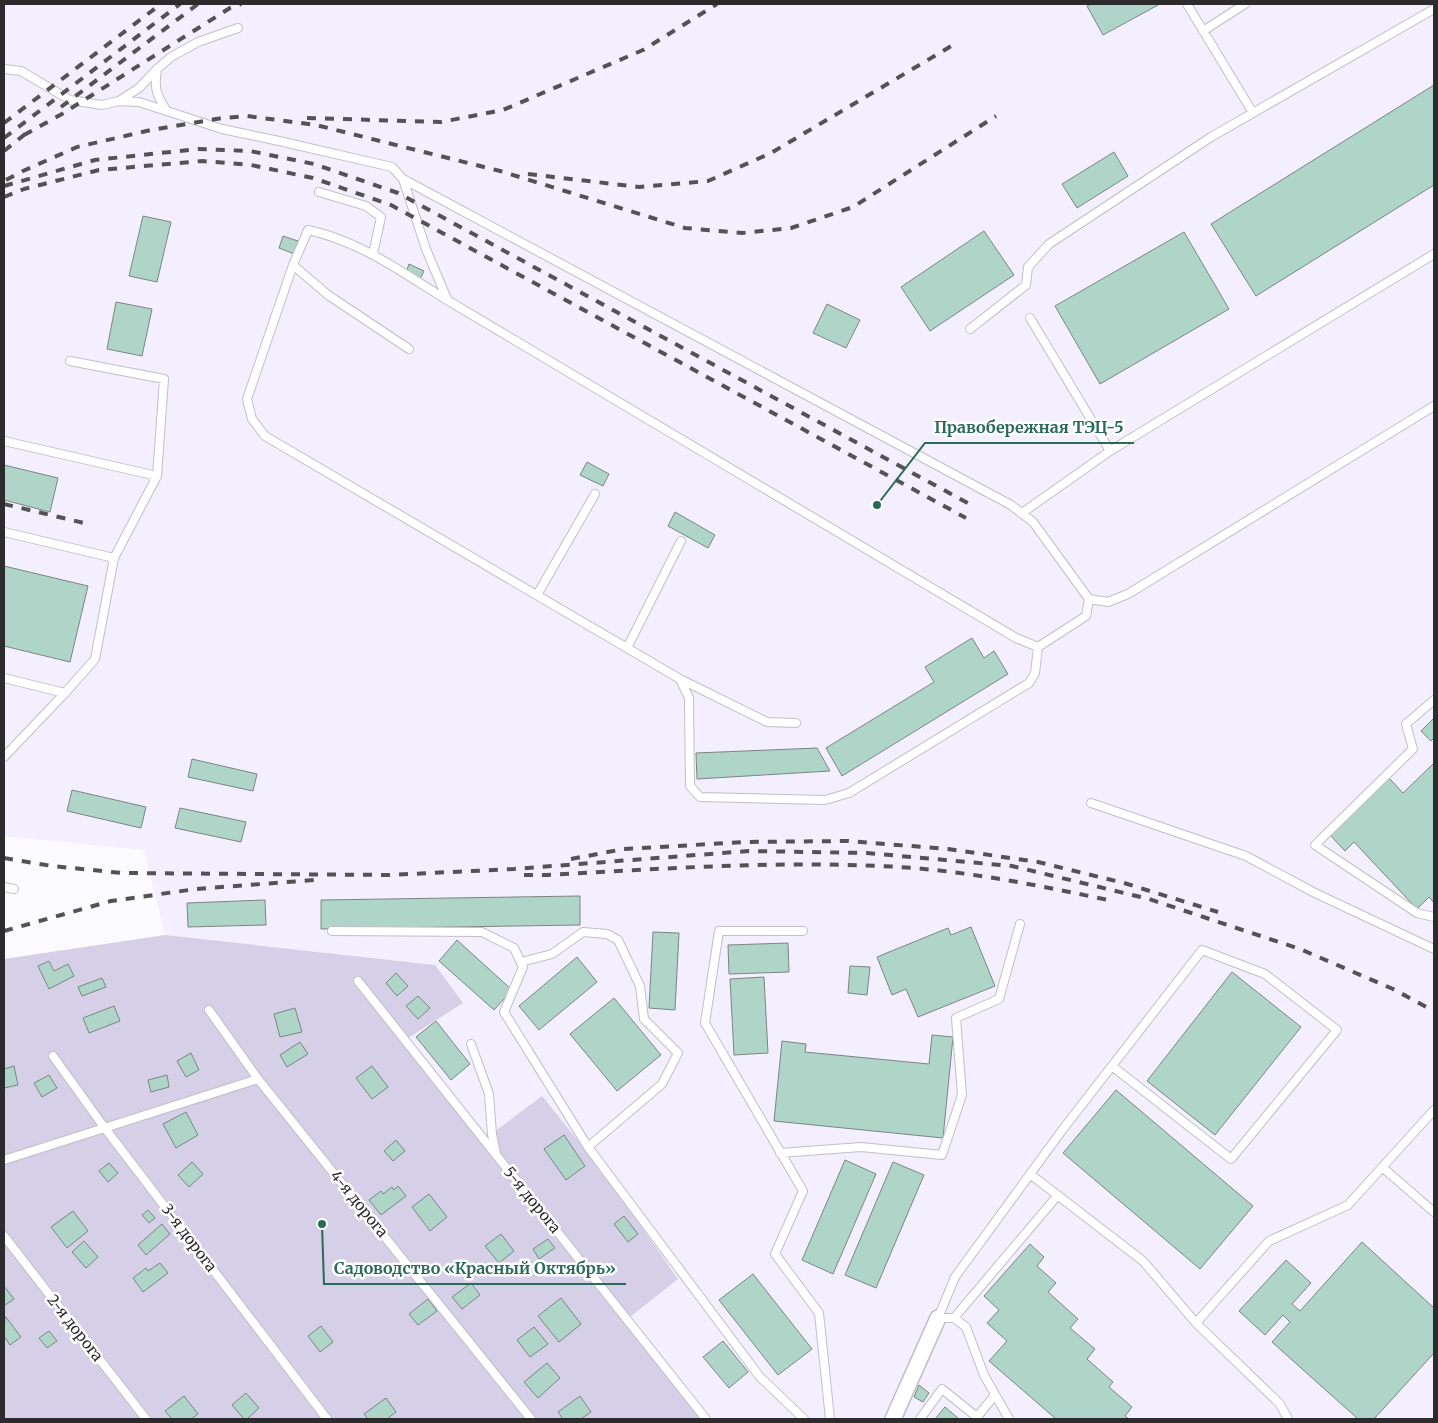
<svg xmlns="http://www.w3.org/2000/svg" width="1438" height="1423" font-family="Merriweather,serif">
<rect width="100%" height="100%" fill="#fbfafe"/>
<path fill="#f3effe" d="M4 4H1434V1419H704L630 1317 678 1279 601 1169 542 1096 486 1138 407 1037 435 965 165 935 144 850 4 836Z"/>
<path fill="#d5cfe7" d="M165 935 435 965 463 1003 408 1038 486 1138 542 1096 601 1169 678 1279 630 1317 704 1419H4V959Z"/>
<path fill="#aed5c7" stroke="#7d8582" d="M1091 4H1160L1103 35 1087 6Z
M1434 85V185L1256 296 1211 224Z
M1114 152 1128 176 1077 208 1062 184Z
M143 216 171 222 157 282 129 276Z
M984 231 1014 275 930 331 901 287Z
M1184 232 1229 309 1100 384 1055 306Z
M283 236 298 241 294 254 279 248Z
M409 264 424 271 420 279 406 272Z
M116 302 152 309 142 356 107 349Z
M827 304 860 320 846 348 813 333Z
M587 462 609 474 603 486 580 475Z
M4 465 58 478 50 512 4 500Z
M675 512 715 535 708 548 668 526Z
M4 566 88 586 70 662 4 646Z
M972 638 984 658 994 651 1008 674 842 776 826 748 934 682 925 667Z
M1434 718V738L1431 741 1421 731Z
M817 748 830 771 697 779 696 753Z
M192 759 257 774 253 791 188 777Z
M1434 763V903L1429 897 1417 909 1354 842 1345 851 1330 835 1389 778 1403 793Z
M72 790 146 807 141 828 67 811Z
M180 808 246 822 241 842 175 828Z
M580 896V925L321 929V900Z
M265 900 266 925 188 927 187 903Z
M971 927 995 986 918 1017 906 989 892 995 877 957 948 928 951 935Z
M653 932 679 933 675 1010 649 1008Z
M457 940 512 990 494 1010 439 961Z
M788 943 789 972 729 974 728 945Z
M577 957 597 982 539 1030 519 1006Z
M49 961 54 971 68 964 74 976 49 989 38 966Z
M850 966 870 967 867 995 848 993Z
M1232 972 1301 1027 1215 1135 1147 1081Z
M396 973 408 986 397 996 386 983Z
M764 977 768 1053 734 1055 730 979Z
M102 978 106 987 82 996 78 987Z
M418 996 430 1008 418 1019 406 1006Z
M614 998 661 1055 617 1091 570 1034Z
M114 1006 120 1021 89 1033 83 1018Z
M295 1008 302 1032 280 1037 274 1014Z
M436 1021 470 1064 451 1080 416 1037Z
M932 1035 953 1037 943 1138 774 1121 782 1041 806 1044 805 1052 929 1064Z
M300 1042 308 1054 287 1067 280 1055Z
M191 1053 199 1070 186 1077 177 1061Z
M14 1066 18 1085 4 1088V1069Z
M372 1066 388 1087 372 1099 356 1078Z
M49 1075 57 1088 42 1097 34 1083Z
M167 1075 169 1087 151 1092 148 1080Z
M1116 1090 1253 1206 1200 1269 1063 1153Z
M186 1112 198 1135 176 1148 163 1124Z
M564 1135 585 1166 566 1180 544 1149Z
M396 1140 405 1151 393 1161 384 1151Z
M845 1160 876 1174 833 1274 802 1260Z
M192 1162 203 1174 189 1187 178 1175Z
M893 1162 924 1175 876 1288 845 1275Z
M109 1163 118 1173 108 1182 99 1171Z
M398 1186 406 1196 381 1215 369 1200 381 1191 383 1194 392 1187 394 1190Z
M429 1194 447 1217 430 1231 412 1207Z
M148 1210 155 1218 149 1223 142 1215Z
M73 1211 88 1231 67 1248 51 1227Z
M624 1216 638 1234 628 1242 614 1224Z
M162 1224 170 1234 146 1255 138 1245Z
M501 1234 514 1251 499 1263 485 1246Z
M548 1239 555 1248 539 1259 533 1249Z
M84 1241 98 1257 86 1268 72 1252Z
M1362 1242 1434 1308V1353L1374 1419H1358L1272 1342 1290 1322 1283 1315 1265 1335 1239 1311 1286 1260 1311 1283 1292 1304 1300 1311Z
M1030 1244 1044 1257 1037 1266 1056 1283 1048 1292 1078 1319 1070 1328 1095 1349 1087 1359 1113 1382 1109 1387 1132 1407 1125 1416 1129 1419H1056L989 1361 1007 1341 987 1323 999 1310 984 1296Z
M160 1263 168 1273 143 1292 133 1278 146 1268 148 1271Z
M753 1274 812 1349 778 1375 719 1300Z
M471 1283 480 1295 462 1309 452 1297Z
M4 1286 14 1299 4 1306Z
M561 1298 581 1324 559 1342 538 1316Z
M428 1299 437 1311 418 1325 409 1314Z
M5 1316 21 1337 10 1345 4 1336Z
M321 1326 333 1342 320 1352 308 1336Z
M534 1327 548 1344 530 1357 517 1340Z
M49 1331 57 1341 47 1348 39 1338Z
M723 1341 748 1372 729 1388 703 1357Z
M547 1363 560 1378 538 1398 524 1382Z
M919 1385 929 1393 923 1402 914 1397Z
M246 1393 259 1408 247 1419H244L232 1405Z
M184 1396 198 1414 191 1419H172L165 1411Z
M580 1396 591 1412 581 1419H563L558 1412Z
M386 1398 396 1412 387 1419H368L364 1414Z
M945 1407 959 1419H935Z"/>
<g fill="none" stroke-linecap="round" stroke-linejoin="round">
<defs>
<path id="lane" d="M1187 4 1253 113
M1203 31 1245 4
M4 69 21 71 70 100 102 105 119 101 139 102 222 129 279 141 392 167 403 179 426 249 447 299
M157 69C154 88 156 94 166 110
M119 101 139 88 157 69 171 57 198 42 238 28
M403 179 1011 505 1033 522 1089 599 1086 616 1038 647 1016 638 447 300C403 273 360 241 308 230L293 265 247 399 252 419 265 436 680 679 689 698 690 786 700 797 825 800 849 793 1029 683 1035 673 1038 647
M319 192 366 206 381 217 373 254
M293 265 328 295 409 349
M1030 318 1110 451
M970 329 1026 285 1028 267 1049 244 1211 137 1434 9
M4 441 157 476
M1022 513 1110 451 1434 254
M4 532 114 558
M537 595 595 494
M1089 599 1108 602 1128 594 1434 406
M627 648 681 541
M4 678 65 693
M680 679 767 722 796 723
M1434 700 1406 724 1413 749 1315 845 1417 913 1434 917
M4 757 65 693 95 659 114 558 157 476 164 379 70 361
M1091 803 1246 856 1315 893 1434 949
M4 887 14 889
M332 931 482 932 514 948 523 967 504 1012 588 1147 760 1377 804 1419
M803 931H719L705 1023 803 1191 775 1254 819 1313 830 1419
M521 962 552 954 583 932 607 934 618 940 640 986 644 1019 678 1053 662 1084 588 1147
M358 981 706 1419
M209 1010 258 1079 531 1419
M471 1044 489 1094 492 1134 496 1154
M53 1056 104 1127 327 1419
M780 1153 861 1147 942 1155 962 1095 956 1018 999 999 1020 924
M4 1160 258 1079
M1382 1167 1434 1212
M1030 1174 1143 1261 1196 1323 1280 1404 1288 1419
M1058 1195 954 1318H938L955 1277 1063 1129 1202 950 1265 974 1337 1030 1231 1159 1112 1066
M4 1236 146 1419
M954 1318 966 1327 984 1375 1009 1419
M1196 1323 1269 1241 1348 1205 1434 1110
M920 1419 942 1389 977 1417 995 1395"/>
<path id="street" d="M893 1419 938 1318"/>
</defs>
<use href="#lane" stroke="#c1bfc7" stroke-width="10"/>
<use href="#street" stroke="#c1bfc7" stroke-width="18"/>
<use href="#lane" stroke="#fff" stroke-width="8"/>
<use href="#street" stroke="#fff" stroke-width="15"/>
<path stroke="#535255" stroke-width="4" stroke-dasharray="9 9" stroke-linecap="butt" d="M61 107 198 4
M307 118 441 122 503 110 643 50 717 4
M4 123 161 4
M24 135 62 114 230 8 241 4
M4 138 180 4
M4 151 29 131
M528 174 639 187 708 181 771 153 953 45
M6 180 23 171 77 147 151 130 222 118 247 116 316 125 500 171 685 228 742 233 791 228 853 207 996 116
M4 186 95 160 198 149 250 151 314 164 398 193 975 507
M4 197 24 189 99 170 202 161 251 165 313 178 391 205 966 518
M4 504 84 523
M4 858 52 866 122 873 389 875 514 869 749 851 867 853 1012 866 1149 899 1300 949 1393 989 1434 1011
M571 859 624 849 746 842 848 841 948 849 1038 862 1124 883 1218 912
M524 875H547C658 869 768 861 880 866 957 869 1032 884 1108 900
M4 931 111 901 196 889 314 880"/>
</g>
<g text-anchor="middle" stroke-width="5" stroke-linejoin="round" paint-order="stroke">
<g font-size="15" fill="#2c2b2e" stroke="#fff">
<text transform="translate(532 1200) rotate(51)" y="5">5-я дорога</text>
<text transform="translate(359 1204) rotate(51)" y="5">4-я дорога</text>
<text transform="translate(189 1238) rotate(53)" y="5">3-я дорога</text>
<text transform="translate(75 1328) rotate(52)" y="5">2-я дорога</text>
</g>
</g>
<path fill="none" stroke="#2a6a58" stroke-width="2" d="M877 505L925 443H1134M322 1224L324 1284H626"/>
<g fill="#2a6a58" stroke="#fff" stroke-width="2">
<circle cx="877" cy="505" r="5"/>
<circle cx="322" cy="1224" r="5"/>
</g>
<g font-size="16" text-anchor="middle" font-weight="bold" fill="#2a6a58" stroke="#fff" stroke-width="5" stroke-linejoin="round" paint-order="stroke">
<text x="1029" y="433">Правобережная ТЭЦ-5</text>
<text x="475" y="1274">Садоводство «Красный Октябрь»</text>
</g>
<rect width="1438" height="1423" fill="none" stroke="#2c2b2e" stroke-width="10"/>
</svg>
